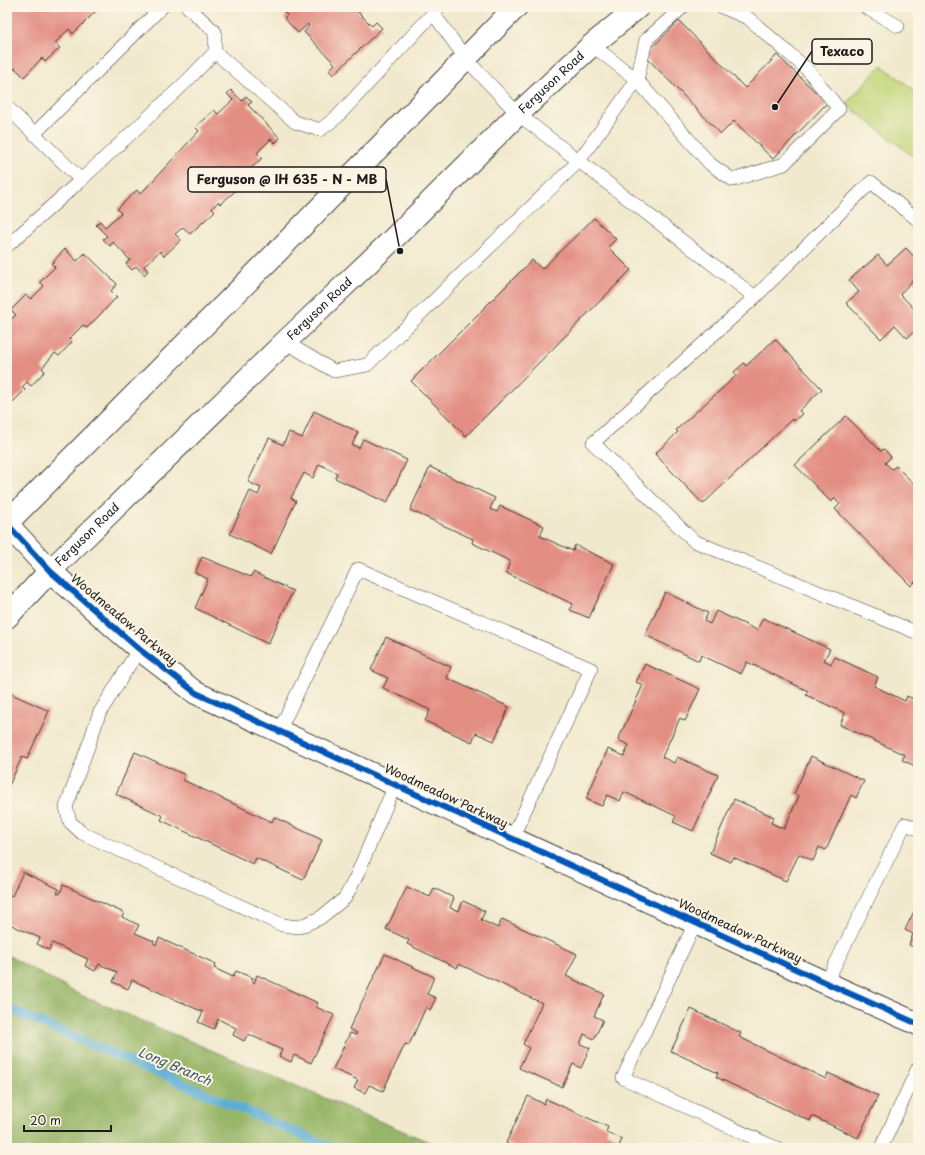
<svg xmlns="http://www.w3.org/2000/svg" width="925" height="1155" font-family="'Playpen Sans',sans-serif">
<rect width="100%" height="100%" fill="#fcf5e5"/>
<filter id="ink" filterUnits="userSpaceOnUse"><feTurbulence type="fractalNoise" baseFrequency=".025" numOctaves="2"/><feDisplacementMap in="SourceGraphic" scale="8" xChannelSelector="R" yChannelSelector="G"/><feConvolveMatrix kernelMatrix="1 2 1 2 8 2 1 2 1" color-interpolation-filters="sRGB"/></filter>
<filter id="wash" filterUnits="userSpaceOnUse"><feTurbulence type="fractalNoise" baseFrequency=".012" numOctaves="4" result="noise"/><feDisplacementMap in="SourceGraphic" scale="16" xChannelSelector="R" yChannelSelector="G"/><feGaussianBlur stdDeviation="0.9" result="paint"/><feColorMatrix in="noise" values="0 0 0 0 0 0 0 0 0 0 0 0 0 0 0 0 0 1.4 0 .05"/><feComposite in="paint" operator="in"/></filter>
<g filter="url(#wash)">
<rect width="100%" height="100%" fill="#f1e9cd"/>
<path fill="#c1d579" stroke="#6e784a" d="M881 65 918 93V160L846 104Z"/>
<path fill="#98b669" stroke="#5a6942" d="M7 955 76 993 443 1148H7Z"/>
<g fill="none" stroke-linecap="round" stroke-linejoin="round">
<path stroke="#5caed7" stroke-width="9" d="M7 1008 332 1148"/>
</g>
<g id="blocks">
<path fill="#e38e83" d="M7 7H100L73 34 69 29 55 43 60 48 45 62 42 58 24 77 15 68 7 76Z
M279 7H363L358 12 372 26 376 22 382 28 333 75 329 70 335 64 304 32 309 26 308 24 298 33 284 18 287 15Z
M679 21 745 88 777 55 827 103 773 159 734 121 721 134 644 55Z
M231 90 242 101 246 96 252 102 248 105 280 138 275 143 271 139 257 153 262 158 242 177 244 179 233 193 220 204 218 202 212 208 215 211 190 234 183 227 175 234 181 240 164 256 160 251 144 266 148 271 144 275 136 266 132 270 126 264 130 260 113 242 110 246 103 239 107 236 96 225 100 221 105 227 121 213 117 209 137 190 140 194 146 188 199 131 195 127 214 110 218 114 233 100 227 94Z
M594 218 616 239 608 247 631 270 466 436 411 381 532 260 542 269Z
M906 248 918 261V286L913 280 900 294 918 313V328L907 338 895 325 881 339 846 303 859 292 849 280 878 255 887 265Z
M65 249 77 261 85 253 117 284 111 291 117 297 87 328 83 325 69 339 72 342 59 356 55 353 42 368 45 371 31 386 27 382 22 387 25 390 10 405 7 403V323L16 315 11 310 26 295 31 299 44 286 40 282 55 267 51 264Z
M775 339 822 389 799 411 802 414 794 421 792 419 703 504 655 454 678 432 676 430 737 375 734 372 744 363 746 366Z
M314 411 358 432 352 445 359 448 363 439 407 460 387 503 335 478 337 473 319 464 313 478 304 473 291 498 296 501 271 554 230 534 250 491 258 495 261 488 248 482 269 438 283 445 289 432 302 438Z
M846 416 881 451 884 449 891 457 885 463 892 469 896 466 918 488V585L915 582 911 586 835 509 840 504 835 498 831 502 795 465Z
M430 467 495 498 490 509 497 512 500 506 544 526 540 536 573 551 575 545 614 564 589 618 570 610 573 604 506 573 510 561 472 543 473 539 410 510Z
M202 557 251 577 253 572 293 591 268 644 195 608 208 579 195 573Z
M665 592 708 613 704 621 710 624 716 611 757 630 763 618 830 649 824 660 831 664 835 657 878 677 874 686 905 701 907 696 918 701V767L902 760 905 755 840 725 845 713 806 695 808 691 747 662 741 674 701 655 699 661 645 635Z
M386 637 451 667 447 678 509 707 494 741 476 733 472 742 425 721 430 710 383 688 388 678 371 670Z
M645 664 700 689 685 721 680 718 662 757 674 763 677 757 718 775 693 831 673 822 676 816 624 792 620 801 607 795 602 806 586 799 608 749 624 756 629 745 618 740 643 685 636 682Z
M7 692 49 711 27 759 22 757 7 790Z
M135 752 185 775 183 780 272 822 274 817 322 840 303 880 256 858 253 864 161 820 163 816 116 794Z
M811 756 864 781 856 798 851 795 826 850 819 847 813 861 799 854 786 881 733 857 730 862 710 853 734 799 774 817 771 823 784 829 799 796 794 794Z
M23 872 59 889 57 893 60 894 63 885 124 913 122 917 139 925 135 933 154 941 153 943 156 945 159 938 216 964 214 968 233 977 236 971 253 978 251 982 254 983 257 975 318 1003 316 1007 334 1015 311 1063 294 1055 291 1062 279 1056 282 1050 248 1034 244 1041 233 1035 236 1028 218 1019 214 1029 198 1022 203 1012 132 980 128 989 113 982 117 972 99 964 95 971 85 966 88 959 52 943 49 950 37 944 40 938 7 923V894L12 896Z
M407 887 430 897 434 888 454 898 450 908 459 911 463 901 485 911 481 920 498 928 502 919 577 954 566 976 604 994 594 1016 603 1020 594 1039 584 1034 580 1044 590 1048 581 1068 573 1064 562 1087 519 1068 529 1048 523 1044 542 1003 459 964 457 968 407 944 409 940 386 929Z
M918 903V949L909 945 913 934 905 930Z
M385 954 434 977 427 994 436 998 430 1010 426 1007 409 1045 405 1044 383 1091 369 1085 365 1093 354 1088 358 1080 333 1069 350 1033 356 1035 357 1033 349 1029Z
M691 1009 741 1033 739 1037 826 1079 828 1073 878 1096 858 1138 812 1116 810 1121 716 1077 718 1073 671 1051Z
M528 1096 544 1104 546 1099 608 1127 606 1132 622 1139 619 1146 624 1148H516L506 1143Z"/>
</g>
</g>
<g filter="url(#ink)">
<use href="#blocks" fill-opacity="0" stroke="#3c3b37" stroke-width="1"/>
<g fill="none" stroke-linecap="round" stroke-linejoin="round">
<defs>
<path id="service" d="M865 7 898 26
M433 13 466 59 518 114 755 297
M592 45 637 80 710 164 733 180 784 164 839 109 807 69 748 18 722 7
M215 52 295 122 320 130 337 117 439 7
M7 107 81 180 7 246
M34 134 162 7
M81 180 186 82 215 52V32L188 7
M918 220 871 182 755 297 593 443 694 541 918 633
M285 342 334 371 367 365 578 162 637 80 646 40 683 7
M139 649 99 714 89 744 66 807 70 822 82 833 282 925 299 927 320 918 345 898 356 877 395 785
M279 731 358 569 591 669 512 838
M695 923 623 1078 776 1148
M826 983 905 824 918 829
M881 1148 918 1068"/>
<path id="minor" d="M7 524 50 571 139 649 196 693 826 983 918 1024"/>
<g id="secondary">
<path d="M7 523 275 254 516 7"/>
<path id="s1" d="M7 617 50 571 285 342 390 242 518 114 592 45 638 7"/>
</g>
</defs>
<use href="#service" stroke="#3c3b37" stroke-width="14"/>
<use href="#minor" stroke="#3c3b37" stroke-width="24"/>
<use href="#secondary" stroke="#3c3b37" stroke-width="24"/>
<use href="#service" stroke="#fff" stroke-width="13"/>
<use href="#minor" stroke="#fff" stroke-width="22"/>
<use href="#secondary" stroke="#fff" stroke-width="22"/>
<defs>
<path id="cycleway" d="M7 524 50 571 139 649 196 693 826 983 918 1024"/>
</defs>
<use href="#cycleway" stroke="#fcf5e5" stroke-width="8"/>
<use href="#cycleway" stroke="#0057b8" stroke-width="6"/>
</g>
</g>
<g text-anchor="middle" stroke-width="4" stroke-linejoin="round" paint-order="stroke">
<g font-size="12" fill="#1c1c1c" stroke="#fcf5e5">
<text dy="4" stroke="none"><textPath href="#s1" startOffset="763">Ferguson Road</textPath></text>
<text dy="4" stroke="none"><textPath href="#s1" startOffset="439">Ferguson Road</textPath></text>
<text dy="4" stroke="none"><textPath href="#s1" startOffset="115">Ferguson Road</textPath></text>
<text transform="translate(124 620) rotate(40)" y="4">Woodmeadow Parkway</text>
<text transform="translate(446 796) rotate(25)" y="4">Woodmeadow Parkway</text>
<text transform="translate(740 931) rotate(25)" y="4">Woodmeadow Parkway</text>
</g>
<g font-size="13" font-style="italic" fill="#365667" stroke="#fcf5e5">
<text transform="translate(175 1066) rotate(23)" y="5">Long Branch</text>
</g>
</g>
<path fill="none" stroke="#1c1c1c" stroke-width="1.5" d="M775 107L812 51M400 251L386 179"/>
<g fill="#1c1c1c" stroke="#fcf5e5" stroke-width="1.5">
<circle cx="775" cy="107" r="4"/>
<circle cx="400" cy="251" r="4"/>
</g>
<g fill="#fcf5e5" stroke="#1c1c1c" stroke-width="1.5">
<rect x="812" y="39" width="60" height="25" rx="4"/>
<rect x="188" y="167" width="198" height="25" rx="4"/>
</g>
<g font-size="13" text-anchor="middle" font-weight="bold" fill="#1c1c1c">
<text x="842" y="56">Texaco</text>
<text x="287" y="184">Ferguson @ IH 635 - N - MB</text>
</g>
<rect width="925" height="1155" fill="none" stroke="#fcf5e5" stroke-width="24"/>
<path d="M24 1125v6h87v-6" fill="none" stroke="#1c1c1c" stroke-width="2"/>
<text x="30" y="1125" font-size="12" fill="#1c1c1c" stroke="#fcf5e5" stroke-width="3" paint-order="stroke">20 m</text>
</svg>
